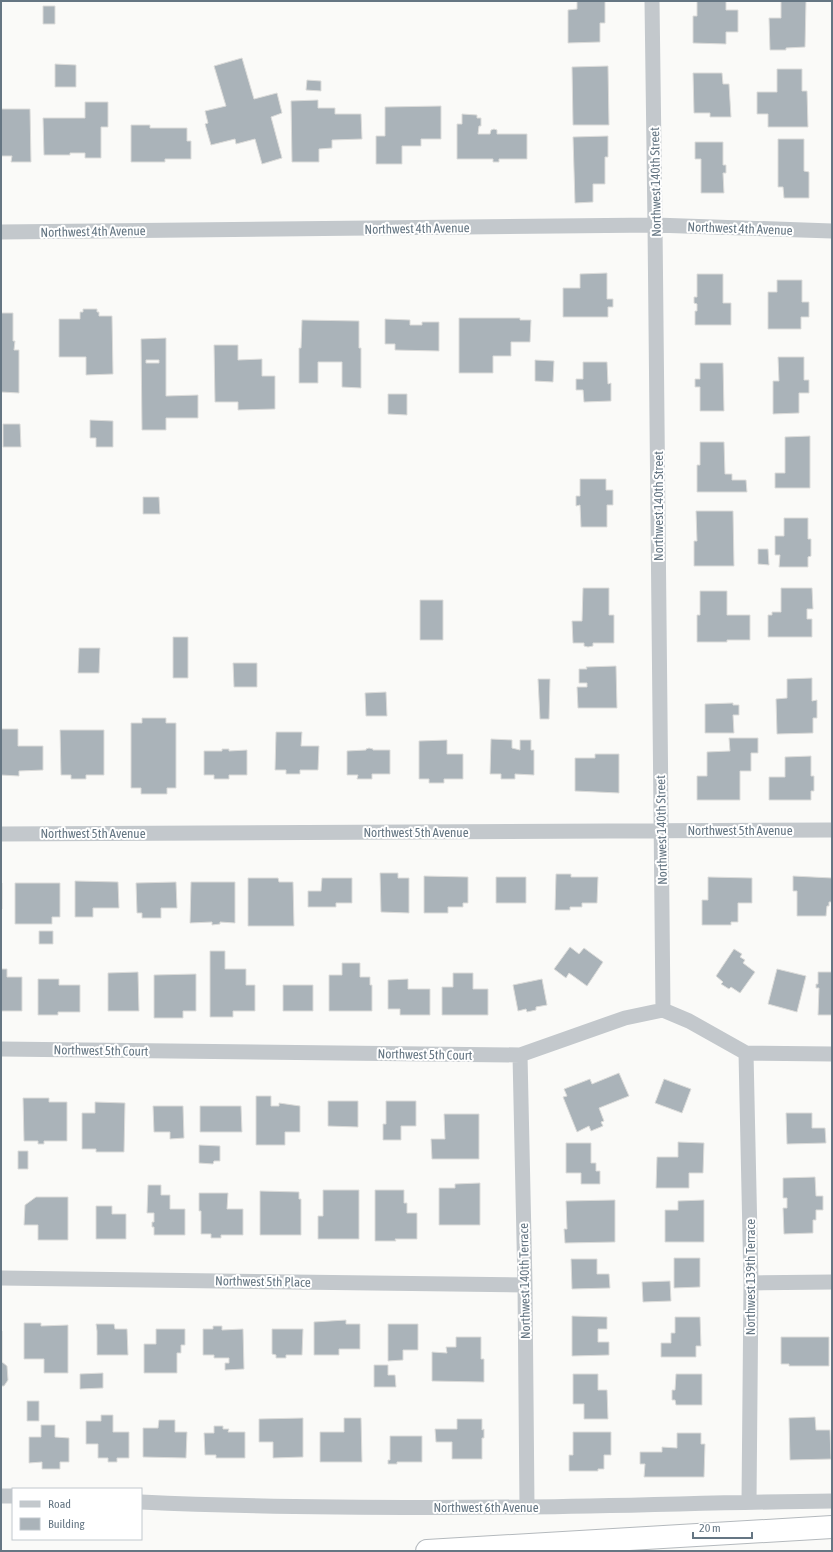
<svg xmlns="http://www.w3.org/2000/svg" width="833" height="1552" font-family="'Asap Condensed',sans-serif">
<rect width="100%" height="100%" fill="#fafaf8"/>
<path fill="#aab3b9" stroke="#dcdcda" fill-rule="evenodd" d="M577 1H605V23H600V42L568 43V10L577 9Z
M697 1H726V10H738V32H726V44L693 43V16H697Z
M781 1H806L805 47 786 48V50H770L769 18H781Z
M43 6H55V24H43Z
M242 58 254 99 277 93 282 113 271 117 282 158 262 164 255 139 236 144 235 139 211 145 205 124 208 123 205 111 226 106 214 66Z
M55 64 76 65V87H55Z
M608 66 609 125H573L572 67Z
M777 69H802V91H807L808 127H768V114H757V92H777Z
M693 73H722L723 84H729L731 117H710V113H694Z
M307 80 321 81V91L306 90Z
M318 100V108H335V114H361L362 139 332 140V148L319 149V162H292L291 101Z
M85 102H108V127H101V158H85V153H70V155H44L43 118H85Z
M441 106V139H421V146H402V164H376V136H385V107Z
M1 109H30L31 162H11L12 156H1Z
M462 114 477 115V118H481V126H479L478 134H490L491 130 494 129 497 130V134H527V159H499V162H493V159H457V124H462Z
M131 125H150V128H187V141H191V159H165V162H131Z
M608 136V157H605V184H593V202L575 203 573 137Z
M778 139H804V171L809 172V198H784L783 187H778Z
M695 142H723V165H726V173H723L724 193H701V159H695Z
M607 273V299H613V307H608V317H563V288H580V274Z
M697 274H723V303H731V325H695V311H697V304L694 303V297H697Z
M777 280H802V302H809V317H801V329H768V292H777Z
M83 309H97V312H99V316H112L113 374 86 375V357H59V319H80V312H83Z
M1 313H13V341H15L14 350H19V393L1 392Z
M459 318H520V320H531L530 342H511V356H493V373H459Z
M385 319 410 320V325H422V322H439V351L395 350V344H385Z
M302 320 359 321V348H361V388L342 387V362H318V383H299V348H301Z
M166 338V396L198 395V418H166V430H142L141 339ZM146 360H159V363H146Z
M214 345H238V360L262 359V376H275V409L238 410V402H215Z
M778 357H804V380H809V393H799V413L773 414V381H779Z
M535 360 554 361 553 382 535 381Z
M583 362H607L608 384 611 383V401L584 402 583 390H576V379H583Z
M700 363H723L724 411H700V387H695V379H700Z
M388 394H407V415L388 414Z
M90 420 113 421V447H96V438H90Z
M3 424H20L21 447H3Z
M810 436V488H775V473H785V437Z
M700 442H724L725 474H732V480H746L747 492H697V465H700Z
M580 479H606V490H613V505H607V527H581L580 505 576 506V496H580Z
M143 497H159L160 514H143Z
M696 511H733L734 566H694V541H697Z
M784 518H808V539H811V556L808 557V567H779L780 555H775V536H784Z
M758 549H768L769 565 758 564Z
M583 588H609V615H614V643H593V646L588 647 584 646V643H573L572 621H582Z
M781 588H812L813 609H807V619H812V637H768V615H772V612H781Z
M700 591H727V615H750V640H727V642H697V615H700Z
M420 600H443V640H420Z
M173 637H188V678H173Z
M79 648H100L99 673H78Z
M233 663H257V687H234Z
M616 666 617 708H578L577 687H587V683H579V669H587L586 667Z
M812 678V701L817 700V718H813V733L777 734 776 699 787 698V679Z
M538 679H550L549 719H540Z
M386 692 387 716H366L365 693Z
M733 703V705H739V715H733L734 733H705V704Z
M142 718H166V723H176V788H167V794H141V788H131V723H142Z
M1 729H18V746H43V770L19 771V776L1 775Z
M60 730H104V775H86V779H71V775H61Z
M276 732H302L301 746H319L318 770H300V774H286V770H275Z
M729 738H758V753H751V771H740V800H697V776H707V752L730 751Z
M491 739 512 740V748L520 750V740H531V750H534V775L515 774V779H501V774H490Z
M447 740V754H463V779H444V783H429V779H419V741Z
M369 748 373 749V750H390V774H372V779H357L358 775H347V751L366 750V749Z
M222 749H229V751L247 750V775H229V779H214V775H204V751H222Z
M595 754H619V793L575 791V758H595Z
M811 756V776H814V791H811V800H769V777H785V757Z
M380 873H398V878H409V913L381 912Z
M556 874H571V877H598L597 903H582V907H570V910H555Z
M424 876 468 877V903H463V907H448V913H424Z
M793 876 832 878V902H829V906H827L826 916H797V891H793Z
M496 877H526V903H496Z
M708 877 752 878V903H738V922H731V925H702V900H708Z
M248 878H278L279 882H293L294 926H248Z
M322 878H352V903H336V907H308V891H321Z
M75 881 118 882 119 908H93V917H75Z
M176 882 177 908H161V918H142V913H137L136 883Z
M191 882H235V923L220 922V924L212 925V922L190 923Z
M1 883H2V909H1Z
M15 883H60V917H52V924H15Z
M39 931H53V944H39Z
M570 947 579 954 584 948 603 962 587 986 569 973 566 978 554 969Z
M734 949 742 954 740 957 745 960 743 963 755 972 740 993 731 987 729 989 721 984 723 982 716 976Z
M210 951H225V969H246V985H255V1011H233V1017H210Z
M342 963H360V977H370V985H372V1011H329V975H342Z
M1 969H7V977H22V1011H1Z
M777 969 806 976 797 1012 768 1004Z
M138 972 139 1011H108V973Z
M818 972H832V1015H818L819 988H816V984H818Z
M453 973H473V989H488V1015H442V987H453Z
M196 974V1011H183V1018H154V975Z
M38 979H59V985H80V1012H58V1015H38Z
M408 979V989H430V1015H400V1009H388V980Z
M542 979 547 1005 536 1007V1010L527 1012 526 1009 518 1011 513 985Z
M283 985H313V1011H283Z
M619 1073 629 1096 599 1108 604 1121 601 1122 603 1126 591 1131 589 1126 577 1132 563 1097 567 1096 564 1089 590 1079 592 1084Z
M664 1079 691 1089 682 1113 655 1103Z
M256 1096H271V1106H279V1103L300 1106V1132H285V1145H256Z
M23 1098H49V1102H67V1141H44V1144H38V1141H24Z
M328 1101H358V1127L328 1126Z
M386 1101H416V1126H401V1140H383V1124H386Z
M95 1102 125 1103 124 1152H96V1149H82V1113H95Z
M153 1106H183L184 1138 170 1139V1132H154Z
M200 1106H241L242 1132H200Z
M786 1113H812V1128H825L826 1143 787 1144Z
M444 1114H479V1159H432L431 1139H445Z
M678 1142 704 1143 703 1173H689V1188H656L657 1157H678Z
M566 1143H591V1163H596V1171H600V1184H581V1173H566Z
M199 1145 220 1146V1161H214L213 1164 199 1163Z
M18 1151H28V1169H18Z
M815 1177 816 1196H823V1210H816V1220H813V1233L784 1234 783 1208H787V1198H783V1178Z
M480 1183V1225H439V1188H455V1184Z
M148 1185H161V1195H170V1209H185V1235H154V1227H152V1222H154V1213H147Z
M323 1190H359V1239H318V1216H323Z
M375 1190H404V1203H407V1213H417V1239H395L396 1241H375Z
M260 1191 299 1192V1199H301V1235H260Z
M199 1193H228L227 1209H243V1235H221V1238H211V1234H201V1211H199Z
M36 1197H68V1240H38V1225H24L25 1205Z
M615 1200V1242L565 1243 564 1229H567L566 1201Z
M704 1200V1242H665V1210H678V1201Z
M96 1206H112V1214H126V1239H96Z
M674 1258H700V1287L674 1288Z
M571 1259H597V1274H609L610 1288 572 1289Z
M670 1281 671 1301 643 1302 642 1282Z
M572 1316 607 1317V1329H598V1342H609V1355L572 1356Z
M675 1317H700L701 1346H696V1357H661V1343H671V1333H675Z
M346 1320V1324H360V1349H339V1355H314V1322Z
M24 1323H41V1326L68 1325V1373H44V1359H24Z
M96 1324H114L115 1329H127L128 1355H97V1331Z
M388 1324H418V1350H403V1360L388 1361Z
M213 1326H222V1330L243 1329 244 1369 225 1370V1363H229V1358H214V1355H203V1329H213Z
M156 1329H185V1345H181V1353H177V1373H144V1344H156Z
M272 1329H303L302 1355H286V1358H276V1355L272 1354Z
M1 1331H2V1362L7 1366 8 1380 4 1386H1Z
M456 1337H481V1359H484V1382L432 1381V1352L447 1353 446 1347H456Z
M781 1337H829V1366H789V1364H781Z
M374 1365H388V1375H395L396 1387H374Z
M103 1373V1388L80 1389V1374Z
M573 1374H598V1390H607L608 1419H584V1404H573Z
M676 1374H702V1405H676L675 1400H672V1390H675Z
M27 1401H39V1421H27Z
M101 1415H113V1432H129V1458H117V1462H108V1458H98V1444H86V1421H101Z
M815 1417 816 1430H830L831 1459 790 1460 789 1418Z
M303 1418V1457L273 1458V1442H259V1419Z
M344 1418H361L362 1462H320V1432H344Z
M457 1419H482V1430L484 1429V1438H482V1459H452V1442H436L435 1429H457Z
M159 1420H175V1432H187L186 1458 143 1457V1428H158Z
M41 1425H55V1437L69 1438V1462H60V1469H42V1462L29 1463V1437H41Z
M214 1426H223V1429H229L228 1432H245V1458H216V1455H205L204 1433H214Z
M573 1432H611V1455H604V1469H598V1471H569V1455H573Z
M677 1433H701V1444H705L704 1477H644L645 1464H640V1452H662V1447L677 1448Z
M390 1436H422V1462H397V1464H388V1460H390Z"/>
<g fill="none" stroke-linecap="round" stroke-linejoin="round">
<defs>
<path id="motorway" d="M427 1551 832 1527"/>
</defs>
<use href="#motorway" stroke="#b4b9bd" stroke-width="24"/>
<path stroke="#c3c8cc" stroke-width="15" d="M652 1 655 225 663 1010
M1 232 655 225 832 231
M1 834 832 830
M1 1049 520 1055 625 1018 663 1010 689 1021 746 1053 832 1054
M746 1053 751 1283 749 1501
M520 1055 525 1285 527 1507
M1 1278 525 1285
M751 1283 832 1282
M1 1496H13
M141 1502C269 1508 398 1508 526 1507 628 1506 730 1502 832 1501"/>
<use href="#motorway" stroke="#fff" stroke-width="22"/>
</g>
<g text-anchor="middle" stroke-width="4" stroke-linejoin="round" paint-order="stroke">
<g font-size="13" fill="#657683" stroke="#fff">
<text transform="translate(655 182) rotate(-91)" y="5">Northwest 140th Street</text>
<text transform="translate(417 228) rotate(-1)" y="5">Northwest 4th Avenue</text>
<text transform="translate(740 228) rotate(2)" y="5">Northwest 4th Avenue</text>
<text transform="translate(93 231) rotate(-1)" y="5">Northwest 4th Avenue</text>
<text transform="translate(658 506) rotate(-90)" y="5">Northwest 140th Street</text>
<text transform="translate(661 830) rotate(-91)" y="5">Northwest 140th Street</text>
<text x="740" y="835">Northwest 5th Avenue</text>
<text x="416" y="837">Northwest 5th Avenue</text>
<text x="93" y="838">Northwest 5th Avenue</text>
<text transform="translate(101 1050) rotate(1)" y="5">Northwest 5th Court</text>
<text transform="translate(425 1054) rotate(1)" y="5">Northwest 5th Court</text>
<text transform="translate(750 1277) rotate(-90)" y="5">Northwest 139th Terrace</text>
<text transform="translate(263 1281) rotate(1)" y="5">Northwest 5th Place</text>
<text transform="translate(524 1281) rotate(-91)" y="5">Northwest 140th Terrace</text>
<text x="486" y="1512">Northwest 6th Avenue</text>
</g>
</g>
<rect width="833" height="1552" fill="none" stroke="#657683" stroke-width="4"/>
<rect x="12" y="1488" width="130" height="52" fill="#ffffff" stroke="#c1c8cd"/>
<rect x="20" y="1501" width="20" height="6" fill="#c3c8cc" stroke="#c1c8cd"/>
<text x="48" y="1508" font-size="12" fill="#657683">Road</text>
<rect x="20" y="1518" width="20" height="12" fill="#aab3b9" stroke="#c1c8cd"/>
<text x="48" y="1528" font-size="12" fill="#657683">Building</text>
<path d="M693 1532v6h59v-6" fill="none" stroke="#657683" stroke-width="2"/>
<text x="699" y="1532" font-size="12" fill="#657683" stroke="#ffffff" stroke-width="3" paint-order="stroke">20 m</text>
</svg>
